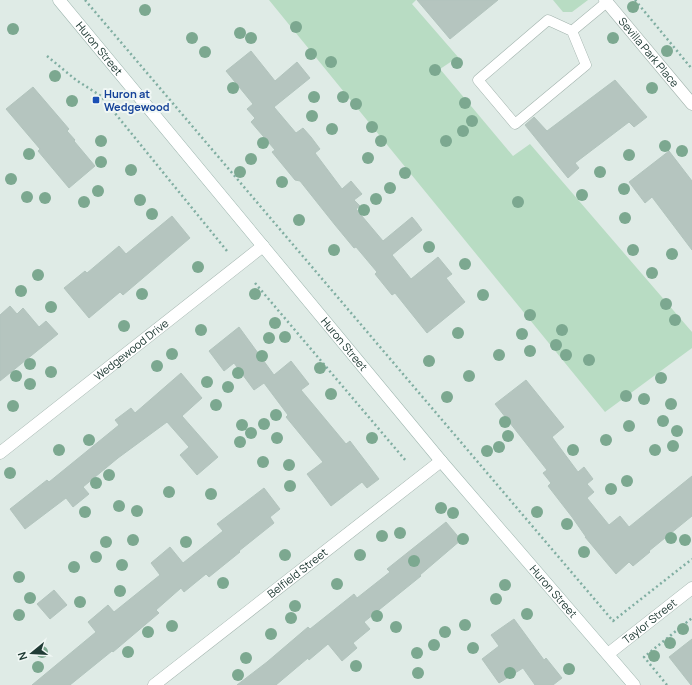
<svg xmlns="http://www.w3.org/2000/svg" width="692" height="685" font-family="Manrope,sans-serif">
<rect width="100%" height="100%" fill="#dfebe6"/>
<path fill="#b8dcc3" d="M269 0H416L412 4 458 57 440 69 513 156 530 144 692 332V348L605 412Z
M553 0H588L572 12H563Z"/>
<path fill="#b5c5bf" stroke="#b2c4bd" d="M417 0H498L450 39Z
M251 51 275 81 297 62 310 78 274 107 296 133 303 128 311 137 320 149 315 153 342 189 351 181 362 194 354 200 360 206 356 209 383 241 412 217 417 223 422 230 392 255 411 279 438 257 452 274 446 278 465 302 427 333 395 293 392 295 375 274 377 272 356 247 354 248 335 225 300 181 295 180 272 152 275 150 251 122 255 118 247 109 253 104 226 71Z
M615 80 647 117 634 127 629 122 575 163 579 168 568 178 525 125 534 117 547 131Z
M33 87 69 129 67 131 75 140 74 141 95 166 69 188 38 151 40 149 6 109Z
M669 151 692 181V250L652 197 645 203 629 182Z
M172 216 190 238 123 295 120 292 89 318 64 288 85 271 87 273 119 246 126 254Z
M10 306 17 314 23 308 39 327 46 321 58 334 0 381V315Z
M239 327 274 375 291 361 309 384 301 390 346 444 350 441 379 479 367 488 362 482 331 506 307 474 323 462 286 417 288 415 264 383 254 390 234 363 224 371 209 351Z
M181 373 202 398 182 416 218 457 197 475 180 455 189 447 167 422 118 458 83 487 89 494 73 507 66 498 25 529 10 509 47 480 49 482 119 425 115 420 131 408 135 413Z
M526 380 564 427 552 437 578 472 584 467 593 479 587 484 594 492 587 498 609 525 620 516 629 527 692 476V516L649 551 650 552 633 566 629 562 616 574 585 537H586L572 517 548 486 551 483 543 473 547 470 495 404Z
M264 488 280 509 270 517 274 523 239 551 240 552 209 577 206 574 184 592 181 588 156 610 159 613 113 652 112 651 70 685H32L96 632 88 622 108 605 114 612 160 575 151 563 170 547 183 563 223 531 217 524Z
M446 522 461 540 420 575 421 576 364 622 370 629 353 643 357 648 342 661 328 644 309 660 308 658 276 685H237L267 662 308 627 310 629 354 594 357 598 390 572 387 569Z
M54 590 67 605 50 619 37 604Z
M514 619 544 660 546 658 562 678 553 685H535L523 668 499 683 482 659 499 646 491 635Z
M692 639V685H691L669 657Z"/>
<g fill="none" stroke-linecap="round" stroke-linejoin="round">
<defs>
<path id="service" d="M572 31 586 65 515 124 478 80 548 20 572 31 607 2"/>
<g id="minor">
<path id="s1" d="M605 0 692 104"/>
<path id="s2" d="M0 453 263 246"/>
<path id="s3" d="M154 685 441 461"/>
</g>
<g id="tertiary">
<path id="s4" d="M608 654 692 588"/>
</g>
<g id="secondary">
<path id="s5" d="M59 0 441 461 634 685"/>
</g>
</defs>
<use href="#service" stroke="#a2b3ad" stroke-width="11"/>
<use href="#minor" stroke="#a2b3ad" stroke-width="13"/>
<use href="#tertiary" stroke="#a2b3ad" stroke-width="13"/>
<use href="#secondary" stroke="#9eb6af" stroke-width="13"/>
<path stroke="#80aea2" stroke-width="2.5" stroke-dasharray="2 3" stroke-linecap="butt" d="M85 0 613 621 692 559
M635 0 692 69
M47 56 76 80 101 96 227 251
M255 283 406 461
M667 685 644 657 692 618"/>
<use href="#service" stroke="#fff" stroke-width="10"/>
<use href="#minor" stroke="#fff" stroke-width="12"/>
<use href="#tertiary" stroke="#fff" stroke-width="12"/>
<use href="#secondary" stroke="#fff" stroke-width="12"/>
</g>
<g fill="#7ca890">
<circle cx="633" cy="7" r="6"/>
<circle cx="145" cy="10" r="6"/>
<circle cx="296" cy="27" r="6"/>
<circle cx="13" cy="29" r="6"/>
<circle cx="240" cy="33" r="6"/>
<circle cx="192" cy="38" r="6"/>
<circle cx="251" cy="38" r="6"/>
<circle cx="613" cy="38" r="6"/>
<circle cx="667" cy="51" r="6"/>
<circle cx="205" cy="52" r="6"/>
<circle cx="311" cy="54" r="6"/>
<circle cx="331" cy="62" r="6"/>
<circle cx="457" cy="63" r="6"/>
<circle cx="435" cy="70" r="6"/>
<circle cx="55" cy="76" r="6"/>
<circle cx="233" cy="88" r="6"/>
<circle cx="652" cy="88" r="6"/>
<circle cx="314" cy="97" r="6"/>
<circle cx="343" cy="97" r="6"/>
<circle cx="72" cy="101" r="6"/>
<circle cx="465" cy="103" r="6"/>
<circle cx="356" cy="104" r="6"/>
<circle cx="312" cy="116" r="6"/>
<circle cx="472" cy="121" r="6"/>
<circle cx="372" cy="127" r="6"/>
<circle cx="332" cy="129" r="6"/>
<circle cx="463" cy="131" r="6"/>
<circle cx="101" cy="141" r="6"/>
<circle cx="381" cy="141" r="6"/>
<circle cx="446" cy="141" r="6"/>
<circle cx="263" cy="143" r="6"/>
<circle cx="665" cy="146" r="6"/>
<circle cx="682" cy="151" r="6"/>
<circle cx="29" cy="154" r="6"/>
<circle cx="629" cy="155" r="6"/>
<circle cx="368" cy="158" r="6"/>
<circle cx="251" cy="159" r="6"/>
<circle cx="101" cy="162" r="6"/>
<circle cx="131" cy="170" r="6"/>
<circle cx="240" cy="172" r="6"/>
<circle cx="600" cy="172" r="6"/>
<circle cx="405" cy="173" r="6"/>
<circle cx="11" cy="179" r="6"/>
<circle cx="282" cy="182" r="6"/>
<circle cx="390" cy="188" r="6"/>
<circle cx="624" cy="189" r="6"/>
<circle cx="98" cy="191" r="6"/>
<circle cx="582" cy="195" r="6"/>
<circle cx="27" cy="197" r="6"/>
<circle cx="45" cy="198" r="6"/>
<circle cx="376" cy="199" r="6"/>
<circle cx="140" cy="200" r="6"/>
<circle cx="84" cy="202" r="6"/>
<circle cx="518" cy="202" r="6"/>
<circle cx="364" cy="210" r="6"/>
<circle cx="152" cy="214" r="6"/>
<circle cx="625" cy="218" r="6"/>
<circle cx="299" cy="220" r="6"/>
<circle cx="429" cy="247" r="6"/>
<circle cx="334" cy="250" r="6"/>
<circle cx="633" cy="250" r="6"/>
<circle cx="672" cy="254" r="6"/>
<circle cx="465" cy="264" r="6"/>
<circle cx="198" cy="267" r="6"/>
<circle cx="652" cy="273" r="6"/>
<circle cx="38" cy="275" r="6"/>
<circle cx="21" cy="291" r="6"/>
<circle cx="142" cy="294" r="6"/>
<circle cx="255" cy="294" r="6"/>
<circle cx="483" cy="295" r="6"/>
<circle cx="666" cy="304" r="6"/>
<circle cx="51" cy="307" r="6"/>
<circle cx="530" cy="315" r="6"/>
<circle cx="675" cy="320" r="6"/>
<circle cx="275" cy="323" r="6"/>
<circle cx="124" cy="326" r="6"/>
<circle cx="201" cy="330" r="6"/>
<circle cx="562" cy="330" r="6"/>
<circle cx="458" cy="333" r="6"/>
<circle cx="522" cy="334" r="6"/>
<circle cx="285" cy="337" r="6"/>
<circle cx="269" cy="338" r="6"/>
<circle cx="556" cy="345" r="6"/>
<circle cx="530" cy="351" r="6"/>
<circle cx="172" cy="354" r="6"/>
<circle cx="499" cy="355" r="6"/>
<circle cx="566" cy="355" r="6"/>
<circle cx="262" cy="356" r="6"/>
<circle cx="589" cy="360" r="6"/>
<circle cx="429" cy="361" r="6"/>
<circle cx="30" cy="364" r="6"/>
<circle cx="157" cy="366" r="6"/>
<circle cx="320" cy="368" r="6"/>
<circle cx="51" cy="372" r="6"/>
<circle cx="238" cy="373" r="6"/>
<circle cx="16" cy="376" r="6"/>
<circle cx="469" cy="376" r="6"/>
<circle cx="661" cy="378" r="6"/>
<circle cx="207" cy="382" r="6"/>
<circle cx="30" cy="384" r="6"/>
<circle cx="228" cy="387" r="6"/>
<circle cx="331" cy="394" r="6"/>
<circle cx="626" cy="396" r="6"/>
<circle cx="447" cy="397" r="6"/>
<circle cx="644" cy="399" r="6"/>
<circle cx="671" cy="404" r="6"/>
<circle cx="216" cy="405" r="6"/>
<circle cx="13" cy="406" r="6"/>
<circle cx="276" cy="415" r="6"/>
<circle cx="663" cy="421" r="6"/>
<circle cx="505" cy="422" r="6"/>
<circle cx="264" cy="424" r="6"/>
<circle cx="242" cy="425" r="6"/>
<circle cx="629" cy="426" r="6"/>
<circle cx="677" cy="431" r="6"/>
<circle cx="251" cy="433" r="6"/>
<circle cx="508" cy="436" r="6"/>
<circle cx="277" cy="438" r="6"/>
<circle cx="372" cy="438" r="6"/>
<circle cx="89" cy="440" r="6"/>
<circle cx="606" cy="440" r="6"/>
<circle cx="240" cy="442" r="6"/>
<circle cx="673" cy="446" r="6"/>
<circle cx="499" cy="447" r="6"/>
<circle cx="59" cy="450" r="6"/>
<circle cx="573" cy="450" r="6"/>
<circle cx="655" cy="450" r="6"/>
<circle cx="487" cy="451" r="6"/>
<circle cx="263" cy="462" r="6"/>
<circle cx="289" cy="465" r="6"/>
<circle cx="10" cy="473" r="6"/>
<circle cx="109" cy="475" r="6"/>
<circle cx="627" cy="481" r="6"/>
<circle cx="96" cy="483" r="6"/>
<circle cx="290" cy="486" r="6"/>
<circle cx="611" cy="489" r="6"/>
<circle cx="169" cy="492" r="6"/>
<circle cx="211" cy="494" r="6"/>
<circle cx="119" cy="506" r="6"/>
<circle cx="441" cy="508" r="6"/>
<circle cx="137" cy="511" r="6"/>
<circle cx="85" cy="512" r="6"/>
<circle cx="537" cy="512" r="6"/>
<circle cx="453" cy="513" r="6"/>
<circle cx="567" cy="524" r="6"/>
<circle cx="400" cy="533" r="6"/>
<circle cx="382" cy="536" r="6"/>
<circle cx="671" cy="538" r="6"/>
<circle cx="463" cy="539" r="6"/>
<circle cx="133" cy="540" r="6"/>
<circle cx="685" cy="540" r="6"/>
<circle cx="106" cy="542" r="6"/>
<circle cx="186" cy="542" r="6"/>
<circle cx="584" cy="552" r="6"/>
<circle cx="285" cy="555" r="6"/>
<circle cx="360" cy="555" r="6"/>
<circle cx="96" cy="557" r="6"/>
<circle cx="414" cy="561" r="6"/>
<circle cx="122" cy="565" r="6"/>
<circle cx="74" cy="567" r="6"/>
<circle cx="19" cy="577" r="6"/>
<circle cx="223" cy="583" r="6"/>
<circle cx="337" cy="584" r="6"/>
<circle cx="505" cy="585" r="6"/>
<circle cx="120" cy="591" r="6"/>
<circle cx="30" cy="598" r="6"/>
<circle cx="496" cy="599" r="6"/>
<circle cx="80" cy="602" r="6"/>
<circle cx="295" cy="606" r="6"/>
<circle cx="527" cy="614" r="6"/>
<circle cx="19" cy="615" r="6"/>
<circle cx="377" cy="616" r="6"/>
<circle cx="291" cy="618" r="6"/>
<circle cx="465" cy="625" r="6"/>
<circle cx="172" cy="626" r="6"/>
<circle cx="396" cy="627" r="6"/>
<circle cx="683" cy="629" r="6"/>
<circle cx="148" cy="632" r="6"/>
<circle cx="445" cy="632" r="6"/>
<circle cx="271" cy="634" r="6"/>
<circle cx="670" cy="643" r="6"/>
<circle cx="434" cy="645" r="6"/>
<circle cx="473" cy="648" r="6"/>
<circle cx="42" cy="652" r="6"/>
<circle cx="128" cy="652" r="6"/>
<circle cx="417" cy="653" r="6"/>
<circle cx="654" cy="656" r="6"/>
<circle cx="246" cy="658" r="6"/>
<circle cx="356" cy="666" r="6"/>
<circle cx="38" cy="667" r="6"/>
<circle cx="569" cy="669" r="6"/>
<circle cx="418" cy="673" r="6"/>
<circle cx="510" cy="673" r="6"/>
<circle cx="238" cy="675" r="6"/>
</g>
<rect fill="#1a4fb4" stroke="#f0f7f4" stroke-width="1.5" x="92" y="96" width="8" height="8" rx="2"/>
<g text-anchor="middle" stroke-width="4" stroke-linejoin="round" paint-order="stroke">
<g font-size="11" fill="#203b35" stroke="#f0f7f4">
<text dy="4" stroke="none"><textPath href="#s5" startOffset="63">Huron Street</textPath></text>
<text dy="4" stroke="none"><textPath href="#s1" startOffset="68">Sevilla Park Place</textPath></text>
<text dy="4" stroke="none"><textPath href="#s5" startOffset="447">Huron Street</textPath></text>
<text dy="4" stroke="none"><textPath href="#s2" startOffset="167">Wedgewood Drive</textPath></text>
<text dy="4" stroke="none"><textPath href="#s3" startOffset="182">Belfield Street</textPath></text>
<text dy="4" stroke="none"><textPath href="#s5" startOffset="771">Huron Street</textPath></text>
<text dy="4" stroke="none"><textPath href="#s4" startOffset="53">Taylor Street</textPath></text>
</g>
<g font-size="11" font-weight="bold" fill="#164399" stroke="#f0f7f4" text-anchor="start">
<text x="104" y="98">Huron at<tspan x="104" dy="13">Wedgewood</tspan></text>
</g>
</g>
<g transform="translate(32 653) rotate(252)" stroke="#f0f7f4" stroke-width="3" paint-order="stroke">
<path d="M0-3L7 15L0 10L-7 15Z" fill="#203b35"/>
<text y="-6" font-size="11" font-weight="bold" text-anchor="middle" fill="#203b35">N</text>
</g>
</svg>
